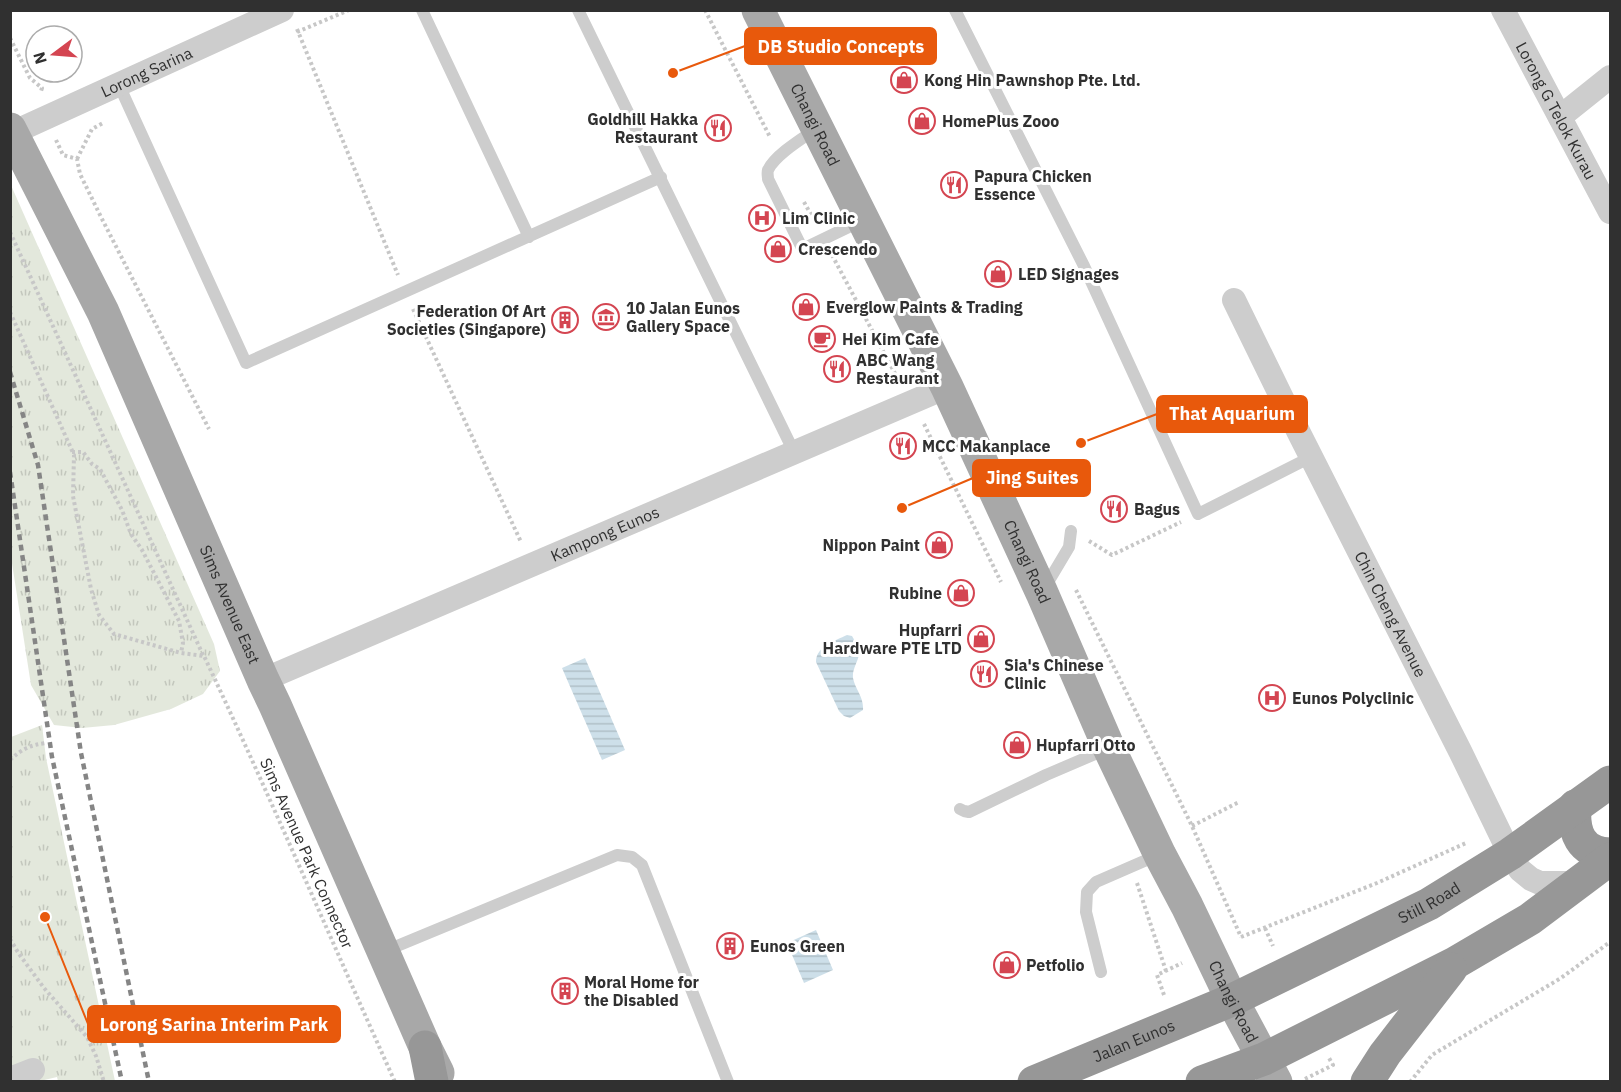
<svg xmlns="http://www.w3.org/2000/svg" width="1621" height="1092" font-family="'IBM Plex Sans',sans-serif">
<defs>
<pattern id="grass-tufts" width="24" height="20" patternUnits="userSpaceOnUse" patternTransform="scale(1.5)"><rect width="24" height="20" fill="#e3e8dc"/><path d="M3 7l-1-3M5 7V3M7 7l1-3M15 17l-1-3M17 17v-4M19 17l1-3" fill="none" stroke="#c3c7bd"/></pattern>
<pattern id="water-rules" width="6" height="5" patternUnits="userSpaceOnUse" patternTransform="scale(1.5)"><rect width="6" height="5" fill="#cddfe9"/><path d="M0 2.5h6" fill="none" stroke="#b0c0c8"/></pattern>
</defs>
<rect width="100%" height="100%" fill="#fff"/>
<path fill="url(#grass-tufts)" d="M10 183 214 644 220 671 203 694 171 709 114 725 82 728 54 725 31 685 11 557Z
M42 725 46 758 115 1081H58L57 1077 40 1081 11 1082V737Z"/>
<path fill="url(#water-rules)" d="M847 635 852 636C855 641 859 648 859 654 858 662 852 669 853 678 855 689 864 697 863 710L850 718 844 716 839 711 816 662C816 646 835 641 847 635Z
M585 658 625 750 602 760 562 668Z
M816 930 833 970 804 983 787 943Z"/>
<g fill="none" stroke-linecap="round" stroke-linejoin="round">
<path stroke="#c7c7c7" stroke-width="4" stroke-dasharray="3 3" stroke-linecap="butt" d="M705 10 770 137
M297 29 398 275
M297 32 349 10
M10 38 30 78 42 88 41 91
M56 140 63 155 77 159 80 174 101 217 209 429
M77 159 92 129 103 123
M804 202 815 222
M10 232 203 655
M832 255 899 381
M413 309 521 542
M10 312 74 455 73 496 91 589 99 615 114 634 181 653 204 656C270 796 331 940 395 1082
M924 424 1001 582
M72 452H83L92 464 100 469 122 510 131 534 142 550 179 621 183 643 181 653
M1089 541 1112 555 1181 522
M1076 590 1192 826 1241 937
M10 760C22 749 30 745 46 743
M1192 826 1239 802
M1137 883 1166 971
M1265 928 1273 946
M1241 937 1377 883 1466 843
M10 939 19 954 44 988 87 1037 96 1056 104 1082
M1164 995 1157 975 1182 963
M1305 1079 1333 1065 1329 1058
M1410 1082 1432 1055 1561 978 1610 942"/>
<path stroke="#cdcdcd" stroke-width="12" d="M422 10 529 237
M578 10 794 452
M955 10 1084 266 1198 514 1311 457
M119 85 246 363 661 177
M816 129C803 138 775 155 768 170 767 173 768 176 768 179L801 246 805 248 863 220
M1044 589 1069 547 1071 531
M960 809 964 811 969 812 1046 775 1109 748
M385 951 617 855 632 857 642 865 728 1082
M1101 972 1086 912 1087 892 1096 882 1158 855"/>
<g stroke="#cdcdcd" stroke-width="24">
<path id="s1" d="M1503 10 1610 212"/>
<path d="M1560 117 1610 77"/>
<path id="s2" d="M10 134 282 10"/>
<path id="s3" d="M1234 300 1299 433 1460 751 1510 854 1520 870 1531 879 1540 883H1579"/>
<path id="s4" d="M263 680 947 387"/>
<path d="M10 1079 33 1070"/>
</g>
<g stroke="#a8a8a8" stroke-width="33">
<path id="s5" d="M758 10 947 387 1042 593 1109 748 1160 855 1187 906 1232 1000 1276 1082"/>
<path id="s6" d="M10 129 103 312 263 680 275 705 425 1047 438 1073"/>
</g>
<g stroke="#979797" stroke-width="33">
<path d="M1575 806C1573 832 1580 853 1610 854"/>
<path d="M425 1047 432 1082"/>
<path id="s7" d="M1034 1082 1232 1000 1429 904 1510 854 1610 782"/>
<path d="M1202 1082 1264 1059 1455 963 1530 919 1610 859"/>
<path d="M1367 1082 1385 1054 1451 969"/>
</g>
<path stroke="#858585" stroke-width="4.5" stroke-dasharray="6 4.5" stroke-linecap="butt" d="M10 372 38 465 81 753 149 1082
M10 472 52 757 122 1082"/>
</g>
<defs>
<symbol id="shop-ring" viewBox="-11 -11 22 22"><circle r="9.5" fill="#fff" stroke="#d44551" stroke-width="1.5"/><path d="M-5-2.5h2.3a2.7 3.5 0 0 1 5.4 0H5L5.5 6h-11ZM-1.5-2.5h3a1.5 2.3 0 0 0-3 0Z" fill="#d44551"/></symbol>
<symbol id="restaurant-ring" viewBox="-11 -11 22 22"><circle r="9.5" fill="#fff" stroke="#d44551" stroke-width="1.5"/><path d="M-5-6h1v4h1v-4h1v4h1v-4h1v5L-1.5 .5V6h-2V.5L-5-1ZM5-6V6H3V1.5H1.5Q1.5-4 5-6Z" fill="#d44551"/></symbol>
<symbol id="hospital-ring" viewBox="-11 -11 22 22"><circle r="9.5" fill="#fff" stroke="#d44551" stroke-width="1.5"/><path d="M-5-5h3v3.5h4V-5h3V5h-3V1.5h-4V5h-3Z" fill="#d44551"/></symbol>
<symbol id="museum-ring" viewBox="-11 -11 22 22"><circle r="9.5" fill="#fff" stroke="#d44551" stroke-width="1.5"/><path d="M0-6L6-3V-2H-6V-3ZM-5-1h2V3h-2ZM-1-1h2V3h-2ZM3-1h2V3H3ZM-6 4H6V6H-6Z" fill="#d44551"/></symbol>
<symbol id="building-ring" viewBox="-11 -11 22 22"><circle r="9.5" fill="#fff" stroke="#d44551" stroke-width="1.5"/><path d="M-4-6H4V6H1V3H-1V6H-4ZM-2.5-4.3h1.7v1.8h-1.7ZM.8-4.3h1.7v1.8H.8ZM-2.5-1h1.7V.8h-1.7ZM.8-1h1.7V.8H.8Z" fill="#d44551"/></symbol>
<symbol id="cafe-ring" viewBox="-11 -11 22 22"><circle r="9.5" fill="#fff" stroke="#d44551" stroke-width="1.5"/><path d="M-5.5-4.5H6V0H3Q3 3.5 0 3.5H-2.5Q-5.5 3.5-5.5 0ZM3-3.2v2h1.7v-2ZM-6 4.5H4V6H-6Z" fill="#d44551"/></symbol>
</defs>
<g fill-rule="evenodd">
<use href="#shop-ring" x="889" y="65" width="30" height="30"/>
<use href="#shop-ring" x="907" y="106" width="30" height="30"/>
<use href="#restaurant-ring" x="703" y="113" width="30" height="30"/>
<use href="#restaurant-ring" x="939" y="170" width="30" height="30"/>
<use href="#hospital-ring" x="747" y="203" width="30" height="30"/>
<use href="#shop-ring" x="763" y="234" width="30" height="30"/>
<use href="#shop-ring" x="983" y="259" width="30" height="30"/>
<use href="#shop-ring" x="791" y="292" width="30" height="30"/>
<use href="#museum-ring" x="591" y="302" width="30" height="30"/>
<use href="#building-ring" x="550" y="305" width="30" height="30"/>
<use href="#cafe-ring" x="807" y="324" width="30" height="30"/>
<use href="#restaurant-ring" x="822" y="354" width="30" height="30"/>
<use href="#restaurant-ring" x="888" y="431" width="30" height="30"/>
<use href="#restaurant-ring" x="1099" y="494" width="30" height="30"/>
<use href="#shop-ring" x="924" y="530" width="30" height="30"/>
<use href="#shop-ring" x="946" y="578" width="30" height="30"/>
<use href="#shop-ring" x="966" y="624" width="30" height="30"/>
<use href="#restaurant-ring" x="969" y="659" width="30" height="30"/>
<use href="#hospital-ring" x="1257" y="683" width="30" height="30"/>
<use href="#shop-ring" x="1002" y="730" width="30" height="30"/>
<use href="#building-ring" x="715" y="931" width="30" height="30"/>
<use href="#shop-ring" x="992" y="950" width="30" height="30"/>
<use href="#building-ring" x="550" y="976" width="30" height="30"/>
</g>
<g text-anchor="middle" stroke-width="6" stroke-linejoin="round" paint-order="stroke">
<g font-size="16" fill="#303030" stroke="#fff">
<text dy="6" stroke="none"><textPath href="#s2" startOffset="150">Lorong Sarina</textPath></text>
<text dy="6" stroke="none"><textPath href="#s1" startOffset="114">Lorong G Telok Kurau</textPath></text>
<text dy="6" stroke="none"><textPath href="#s5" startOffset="128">Changi Road</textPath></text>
<text dy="6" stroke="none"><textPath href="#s4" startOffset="372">Kampong Eunos</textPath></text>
<text dy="6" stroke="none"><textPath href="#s5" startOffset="614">Changi Road</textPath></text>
<text dy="6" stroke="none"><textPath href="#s6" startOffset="524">Sims Avenue East</textPath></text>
<text dy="6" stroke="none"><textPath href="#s3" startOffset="351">Chin Cheng Avenue</textPath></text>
<text transform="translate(307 853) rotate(66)" y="6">Sims Avenue Park Connector</text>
<text dy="6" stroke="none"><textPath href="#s7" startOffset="434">Still Road</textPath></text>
<text dy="6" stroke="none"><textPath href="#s5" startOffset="1100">Changi Road</textPath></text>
<text dy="6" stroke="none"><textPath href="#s7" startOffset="108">Jalan Eunos</textPath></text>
</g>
<g font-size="16" font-weight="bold" fill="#303030" stroke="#fff" text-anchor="start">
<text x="924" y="86">Kong Hin Pawnshop Pte. Ltd.</text>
<text x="698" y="125" text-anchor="end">Goldhill Hakka<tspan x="698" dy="18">Restaurant</tspan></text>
<text x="942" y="127">HomePlus Zooo</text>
<text x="974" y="182">Papura Chicken<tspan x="974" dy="18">Essence</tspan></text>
<text x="782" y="224">Lim Clinic</text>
<text x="798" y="255">Crescendo</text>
<text x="1018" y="280">LED Signages</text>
<text x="826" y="313">Everglow Paints &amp; Trading</text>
<text x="626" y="314">10 Jalan Eunos<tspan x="626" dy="18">Gallery Space</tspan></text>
<text x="546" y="317" text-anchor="end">Federation Of Art<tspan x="546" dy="18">Societies (Singapore)</tspan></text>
<text x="842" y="345">Hei Kim Cafe</text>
<text x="856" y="366">ABC Wang<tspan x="856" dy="18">Restaurant</tspan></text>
<text x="922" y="452">MCC Makanplace</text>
<text x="1134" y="515">Bagus</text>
<text x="920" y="551" text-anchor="end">Nippon Paint</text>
<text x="942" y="599" text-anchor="end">Rubine</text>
<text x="962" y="636" text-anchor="end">Hupfarri<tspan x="962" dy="18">Hardware PTE LTD</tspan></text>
<text x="1004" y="671">Sia's Chinese<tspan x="1004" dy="18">Clinic</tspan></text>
<text x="1292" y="704">Eunos Polyclinic</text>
<text x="1036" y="751">Hupfarri Otto</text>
<text x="750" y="952">Eunos Green</text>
<text x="1026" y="971">Petfolio</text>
<text x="584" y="988">Moral Home for<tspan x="584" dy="18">the Disabled</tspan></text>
</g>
</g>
<path fill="none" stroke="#e8590c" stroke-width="2" d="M673 73L745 46M1081 443L1157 414M902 508L973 478M45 917L88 1024"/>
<g fill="#e8590c" stroke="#fff" stroke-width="2">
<circle cx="673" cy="73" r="6"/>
<circle cx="1081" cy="443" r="6"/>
<circle cx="902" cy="508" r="6"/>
<circle cx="45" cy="917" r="6"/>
</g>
<g fill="#e8590c" stroke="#e8590c" stroke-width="2">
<rect x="745" y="28" width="191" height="36" rx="6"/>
<rect x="1157" y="396" width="150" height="36" rx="6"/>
<rect x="973" y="460" width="117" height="36" rx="6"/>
<rect x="88" y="1006" width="252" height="36" rx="6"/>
</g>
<g font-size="18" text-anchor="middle" font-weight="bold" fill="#fff">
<text x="841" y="53">DB Studio Concepts</text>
<text x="1232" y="420">That Aquarium</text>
<text x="1032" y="484">Jing Suites</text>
<text x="214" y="1031">Lorong Sarina Interim Park</text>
</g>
<rect width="1621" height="1092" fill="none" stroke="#303030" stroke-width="24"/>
<g transform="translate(54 54) rotate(254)"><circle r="28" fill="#ffffff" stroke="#acacac" stroke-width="1.5"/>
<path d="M0-4.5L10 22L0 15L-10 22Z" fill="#d44551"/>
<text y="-9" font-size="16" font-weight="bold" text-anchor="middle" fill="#303030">N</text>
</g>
</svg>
